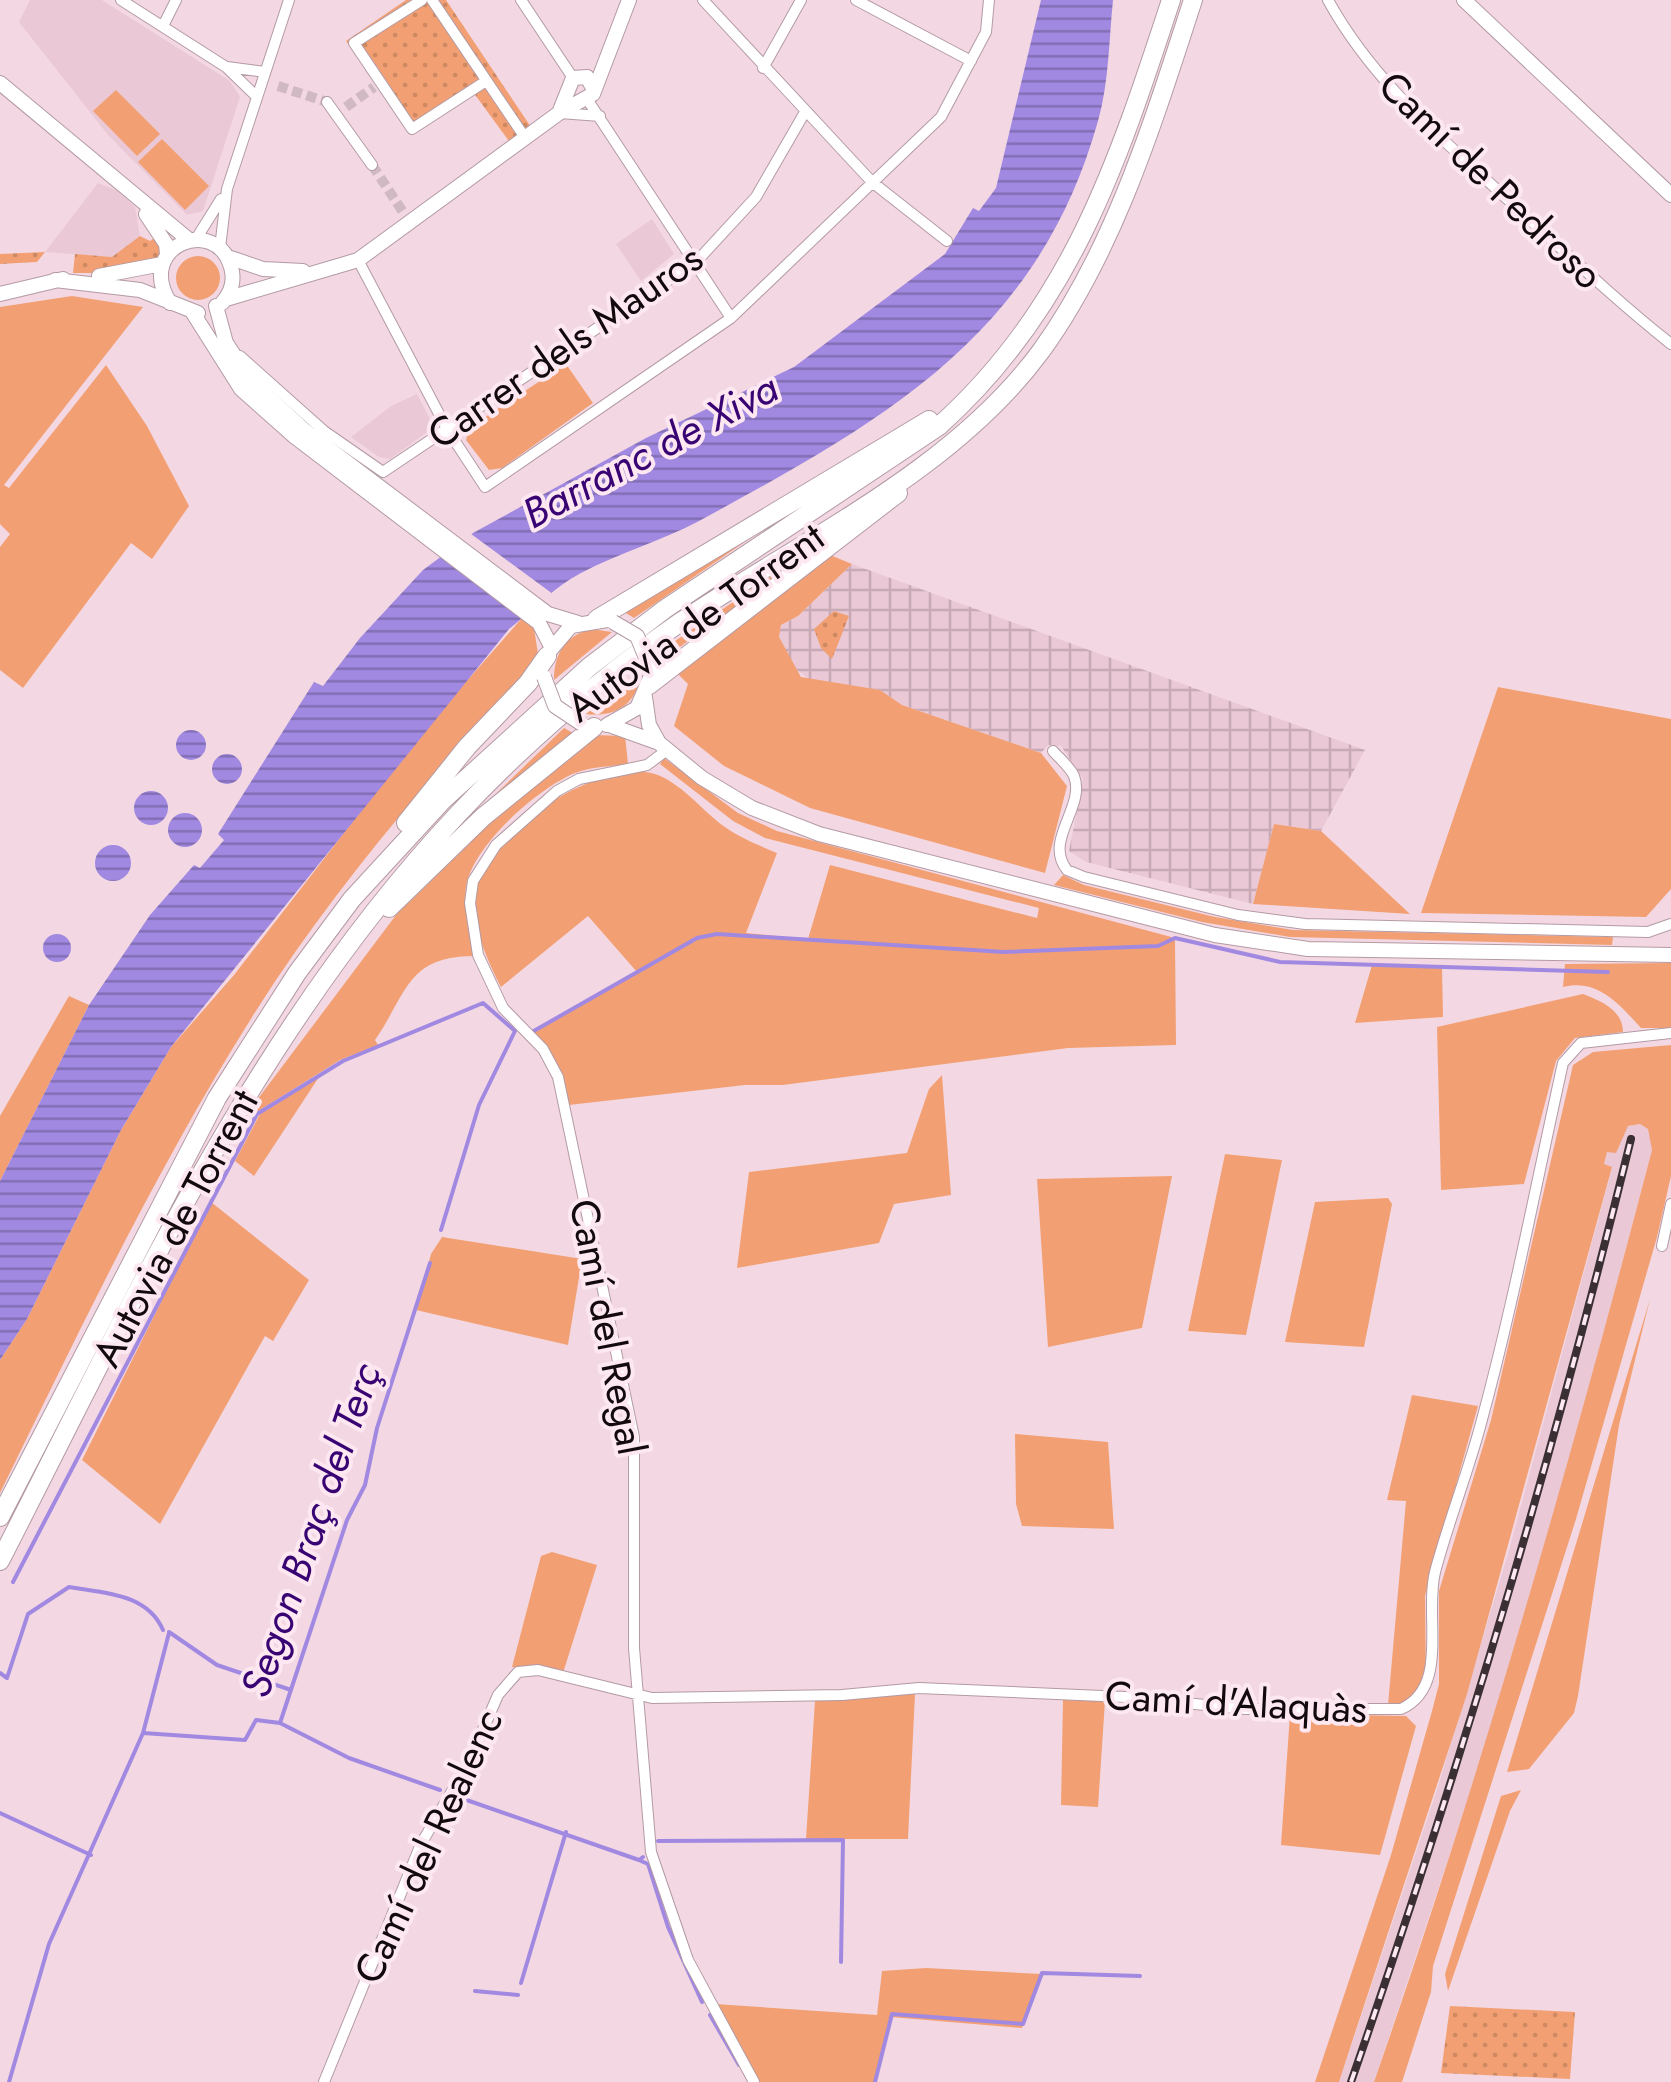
<svg xmlns="http://www.w3.org/2000/svg" width="1671" height="2082" font-family="Jost,sans-serif">
<defs>
<pattern id="industrial-grid" width="8" height="8" patternUnits="userSpaceOnUse" patternTransform="scale(2.5)"><rect width="8" height="8" fill="#eac8d5"/><path d="M0 4h8M4 0v8" fill="none" stroke="#c8aab6"/></pattern>
<pattern id="park-dots" width="8" height="8" patternUnits="userSpaceOnUse" patternTransform="scale(2.5)"><rect width="8" height="8" fill="#f2a073"/><path d="M2 2h.1M6 6h.1" fill="none" stroke="#ce8862" stroke-width="1.8" stroke-linecap="round"/></pattern>
<pattern id="water-rules" width="6" height="5" patternUnits="userSpaceOnUse" patternTransform="scale(2.5)"><rect width="6" height="5" fill="#a189e1"/><path d="M0 2.5h6" fill="none" stroke="#826eb5"/></pattern>
</defs>
<rect width="100%" height="100%" fill="#f3d8e3"/>
<path fill="#eac8d5" d="M30 0H102L230 81 240 97 203 211 187 215 108 135 19 22Z
M98 183 116 190 135 207 140 236 112 257 45 252Z
M652 219 674 254 641 281 616 244Z
M417 394 434 427 390 459 379 457 351 437 391 406Z
M1640 1124 1648 1129 1652 1150 1563 1486 1478 1769 1374 2082H1339L1436 1793 1508 1554 1612 1168 1604 1165 1607 1152 1628 1126Z"/>
<path fill="url(#industrial-grid)" d="M852 564 1365 750 1321 831 1274 824 1253 904 1086 862 1069 851 1083 779 1061 746 1048 745 1041 753 902 705 880 690 814 683 793 667 779 637 781 625 798 616Z"/>
<path fill="#f2a073" d="M116 90 160 134 137 156 93 111Z
M162 139 209 186 185 210 138 162Z
M176 278a22 22 0 1 1 44 0a22 22 0 1 1-44 0Z
M72 296 143 307 4 485 9 488 106 365 147 426 189 506 152 559 131 543 23 688 0 670V547L10 534 0 524V307Z
M566 364 593 403 502 468 489 470 466 440 470 427Z
M813 495 634 618 624 612Z
M833 535 662 660 660 651Z
M830 555 852 564 798 616 781 625 779 637 801 677 880 690 902 705 1041 753 1067 786 1045 873 810 808 724 766 674 726 688 684 674 670Z
M522 618 534 628 538 654 530 671C439 766 350 870 276 980 169 1142 85 1319 0 1493V1360L27 1319 121 1130 171 1047 234 975 422 732Z
M591 629 612 632 554 680C554 654 565 636 591 629Z
M641 669C640 702 617 718 586 714Z
M1498 687 1671 719V889L1646 917 1421 913Z
M564 728 573 733 448 840Z
M593 735 625 736 628 764C611 766 591 767 575 773 538 788 472 846 466 887 463 910 470 934 473 956 407 957 408 992 375 1040L378 1045 340 1060 255 1113 248 1112 396 915 526 788Z
M664 758 738 813 777 831 1175 938 1176 1045 1068 1048 783 1085H745L569 1105 563 1074 532 1032 637 972 588 916 501 987C486 958 472 926 475 892 478 836 601 756 655 774 681 783 700 808 722 825 738 837 758 845 777 853L746 933 808 939 830 865 1037 918 1039 908 765 838 733 821 660 764Z
M1274 824 1321 831 1410 914 1253 904Z
M1063 875 1084 885 1215 917 1293 930 1613 937 1612 945 1290 937 1202 922 1054 885Z
M1671 963V1028H1641C1620 1005 1598 978 1563 987L1565 964Z
M1372 965 1442 967 1443 1017 1355 1023Z
M1583 994C1601 1001 1623 1010 1623 1032L1575 1038 1556 1061 1524 1184 1441 1190 1437 1027Z
M69 996 89 1005 0 1181V1116Z
M1671 1045V1176L1657 1237 1576 1519 1433 1966 1431 1992 1402 2082H1374C1481 1775 1570 1464 1652 1150L1648 1129 1640 1124 1628 1126 1616 1153 1607 1152 1604 1164 1612 1167 1467 1694 1352 2042 1339 2082H1315L1391 1855 1432 1711 1439 1684V1591L1491 1420 1573 1065 1593 1052Z
M942 1075 951 1195 894 1204 879 1243 737 1268 749 1172 907 1153 929 1089Z
M319 1077 254 1176 235 1161 260 1114Z
M1225 1154 1282 1160 1246 1335 1188 1331Z
M1172 1176 1142 1328 1048 1347 1037 1179Z
M1388 1198 1392 1204 1364 1347 1285 1342 1315 1202Z
M211 1202 309 1280 273 1341 265 1336 160 1524 82 1460Z
M442 1237 582 1259 568 1345 416 1310 431 1254Z
M1650 1299 1619 1425 1578 1696 1574 1713 1529 1769 1507 1772Z
M1412 1395 1478 1406 1425 1596 1426 1683 1405 1704 1388 1705 1406 1501 1387 1500Z
M1015 1434 1108 1442 1114 1529 1022 1526 1016 1504Z
M552 1552 597 1565 563 1673 512 1667 541 1556Z
M915 1694 908 1839H806L815 1701Z
M1063 1700 1105 1701 1098 1807 1061 1805Z
M1290 1714 1406 1716 1416 1726 1380 1855 1281 1845Z
M1521 1790 1510 1811 1448 1991 1445 1974 1501 1796Z
M926 1968 1042 1974 1022 2028 891 2017 875 2082H760L715 2004 877 2015 882 1971Z"/>
<path fill="url(#park-dots)" d="M406 0H446L535 133 514 148 473 92 411 134 346 41Z
M158 235 162 251 155 260 96 273H73L75 254 112 257 140 236 150 241Z
M45 252 37 262 0 264V254Z
M834 611 849 616 832 659 821 648 814 629Z
M1450 2006 1575 2012 1570 2079 1441 2073Z"/>
<path fill="url(#water-rules)" d="M1041 0H1113C1109 39 1109 83 1098 121 1038 336 883 421 699 521 661 541 619 553 581 573 555 586 532 611 509 629L171 1047 121 1130 27 1319 0 1360V1181L89 1005 150 915 194 865 200 868 224 840 218 834 314 682 323 686 360 638 423 570 473 533 646 438 794 367 945 254 973 208 979 211 996 188Z
M176 745a15 15 0 1 1 30 0a15 15 0 1 1-30 0Z
M212 769a15 15 0 1 1 30 0a15 15 0 1 1-30 0Z
M134 808a17 17 0 1 1 34 0a17 17 0 1 1-34 0Z
M168 830a17 17 0 1 1 34 0a17 17 0 1 1-34 0Z
M95 863a18 18 0 1 1 36 0a18 18 0 1 1-36 0Z
M43 948a14 14 0 1 1 28 0a14 14 0 1 1-28 0Z"/>
<path fill="#f3d8e3" d="M467 531 557 597 526 621 438 553Z"/>
<g fill="none" stroke-linecap="round" stroke-linejoin="round">
<path stroke="#a189e1" stroke-width="4" d="M532 1032 697 938 717 934 1004 952 1158 946 1175 938 1280 962 1608 972
M13 1582 257 1114 343 1061 483 1003 515 1031 479 1105 441 1230
M169 1632 217 1665 291 1690
M0 1673 7 1678 28 1614 69 1587C103 1593 147 1593 163 1630
M280 1723 349 1758 440 1790
M143 1733 169 1633
M458 1797 639 1860 643 1857
M0 1813 91 1855
M658 1841 843 1840 841 1962
M641 1861 648 1864 668 1927 702 2002
M521 1983 566 1832
M475 1991 518 1995
M710 2015 739 2065
M9 2082 49 1944 143 1733 245 1740 256 1720 280 1723 347 1520 365 1485 377 1428 430 1263
M875 2082 892 2014 1023 2024 1042 1973 1140 1976"/>
<path stroke="#d1b9c3" stroke-width="10" stroke-dasharray="10 5" stroke-linecap="butt" d="M278 86 327 102
M346 107 374 87
M372 165 403 212"/>
<defs>
<path id="street" d="M121 0 226 67 257 97
M422 0 354 43 412 129 486 81
M432 0 526 139
M521 0 573 78
M703 0 872 182 947 241
M856 0 971 61
M1328 0C1372 80 1439 136 1505 197 1560 247 1613 298 1671 344
M163 26 176 0
M227 67 265 72
M763 68 801 0
M587 99 731 318
M327 102 372 165
M560 113 600 116
M196 239 221 199
M220 248 227 189 289 0
M358 260 447 429 485 487 731 318 941 117 986 32 989 0
M240 356 324 431 383 472 697 261 756 197 805 112
M667 750 647 765 579 779 557 791 496 845 473 881 470 903 478 955 503 1008 543 1049 558 1077 634 1437V1648L651 1852 688 1960 754 2082
M1053 751C1059 758 1070 767 1074 776 1086 807 1043 840 1067 870L1084 877 1238 915 1305 924 1648 932 1671 924
M1662 1246 1671 1204
M324 2082 421 1844 469 1762 498 1695 518 1672 538 1670 652 1698 842 1695 919 1688 1125 1697 1245 1709H1401C1450 1687 1424 1617 1435 1572 1448 1523 1467 1475 1480 1427 1513 1307 1536 1184 1563 1063L1581 1043 1671 1033"/>
<path id="secondary" d="M1464 0 1671 195
M0 83 189 240
M559 113 573 78 587 77 594 90
M146 214 166 244 167 254
M228 257 263 269 303 271
M99 276 162 264
M55 280 140 290 198 313
M0 294 63 279
M226 299 358 260 559 113 593 94 629 0
M170 303C134 246 216 214 231 267 235 280 231 293 222 303
M216 306 226 343 252 382 303 429 548 614 578 623
M193 313 241 389 295 437 539 623 551 646
M548 653 571 626 607 620
M645 697 649 725 659 743
M607 725 637 708 650 678
M609 725 659 743 702 778 752 808 819 834 1215 935 1308 949 1671 955"/>
<path id="highway" d="M597 619 929 420
M649 685 898 493
M406 823 467 747 528 683 547 656
M389 908 483 817 594 727
M0 1517 217 1098 297 973 352 899 444 799 589 667 665 609 939 426C1070 309 1118 162 1171 0
M0 1561C134 1300 255 1030 458 814 524 744 600 678 679 623 801 540 952 472 1041 351 1115 249 1154 119 1193 0"/>
</defs>
<use href="#street" stroke="#b39aa4" stroke-width="12"/>
<use href="#secondary" stroke="#b39aa4" stroke-width="16"/>
<use href="#highway" stroke="#b39aa4" stroke-width="20"/>
<use href="#street" stroke="#fff" stroke-width="10"/>
<use href="#secondary" stroke="#fff" stroke-width="14"/>
<use href="#highway" stroke="#fff" stroke-width="18"/>
<defs>
<path id="rail" d="M1351 2082C1459 1772 1553 1458 1631 1139"/>
</defs>
<use href="#rail" stroke="#3a2f33" stroke-width="8"/>
<use href="#rail" stroke="#fde7f0" stroke-width="4" stroke-dasharray="11" stroke-linecap="butt"/>
<defs>
<path id="secondary-bridge" d="M613 622 637 636 651 670
M544 677 555 706 582 724"/>
</defs>
<use href="#secondary-bridge" stroke="#b39aa4" stroke-width="16" stroke-linecap="butt"/>
<use href="#secondary-bridge" stroke="#fff" stroke-width="14"/>
</g>
<g text-anchor="middle" stroke-width="8" stroke-linejoin="round" paint-order="stroke">
<g font-size="40" fill="#120a0d" stroke="#fde7f0">
<text transform="translate(1491 180) rotate(44)" y="14">Camí de Pedroso</text>
<text transform="translate(565 346) rotate(-35)" y="14">Carrer dels Mauros</text>
<text transform="translate(695 622) rotate(-36)" y="14">Autovia de Torrent</text>
<text transform="translate(175 1228) rotate(-62)" y="14">Autovia de Torrent</text>
<text transform="translate(608 1327) rotate(79)" y="14">Camí del Regal</text>
<text transform="translate(1236 1702) rotate(3)" y="14">Camí d'Alaquàs</text>
<text transform="translate(428 1846) rotate(-65)" y="14">Camí del Realenc</text>
</g>
<g font-size="42" font-style="italic" fill="#380372" stroke="#fde7f0">
<text transform="translate(650 450) rotate(-28)" y="15">Barranc de Xiva</text>
<text transform="translate(310 1530) rotate(-71)" y="15">Segon Braç del Terç</text>
</g>
</g>
</svg>
